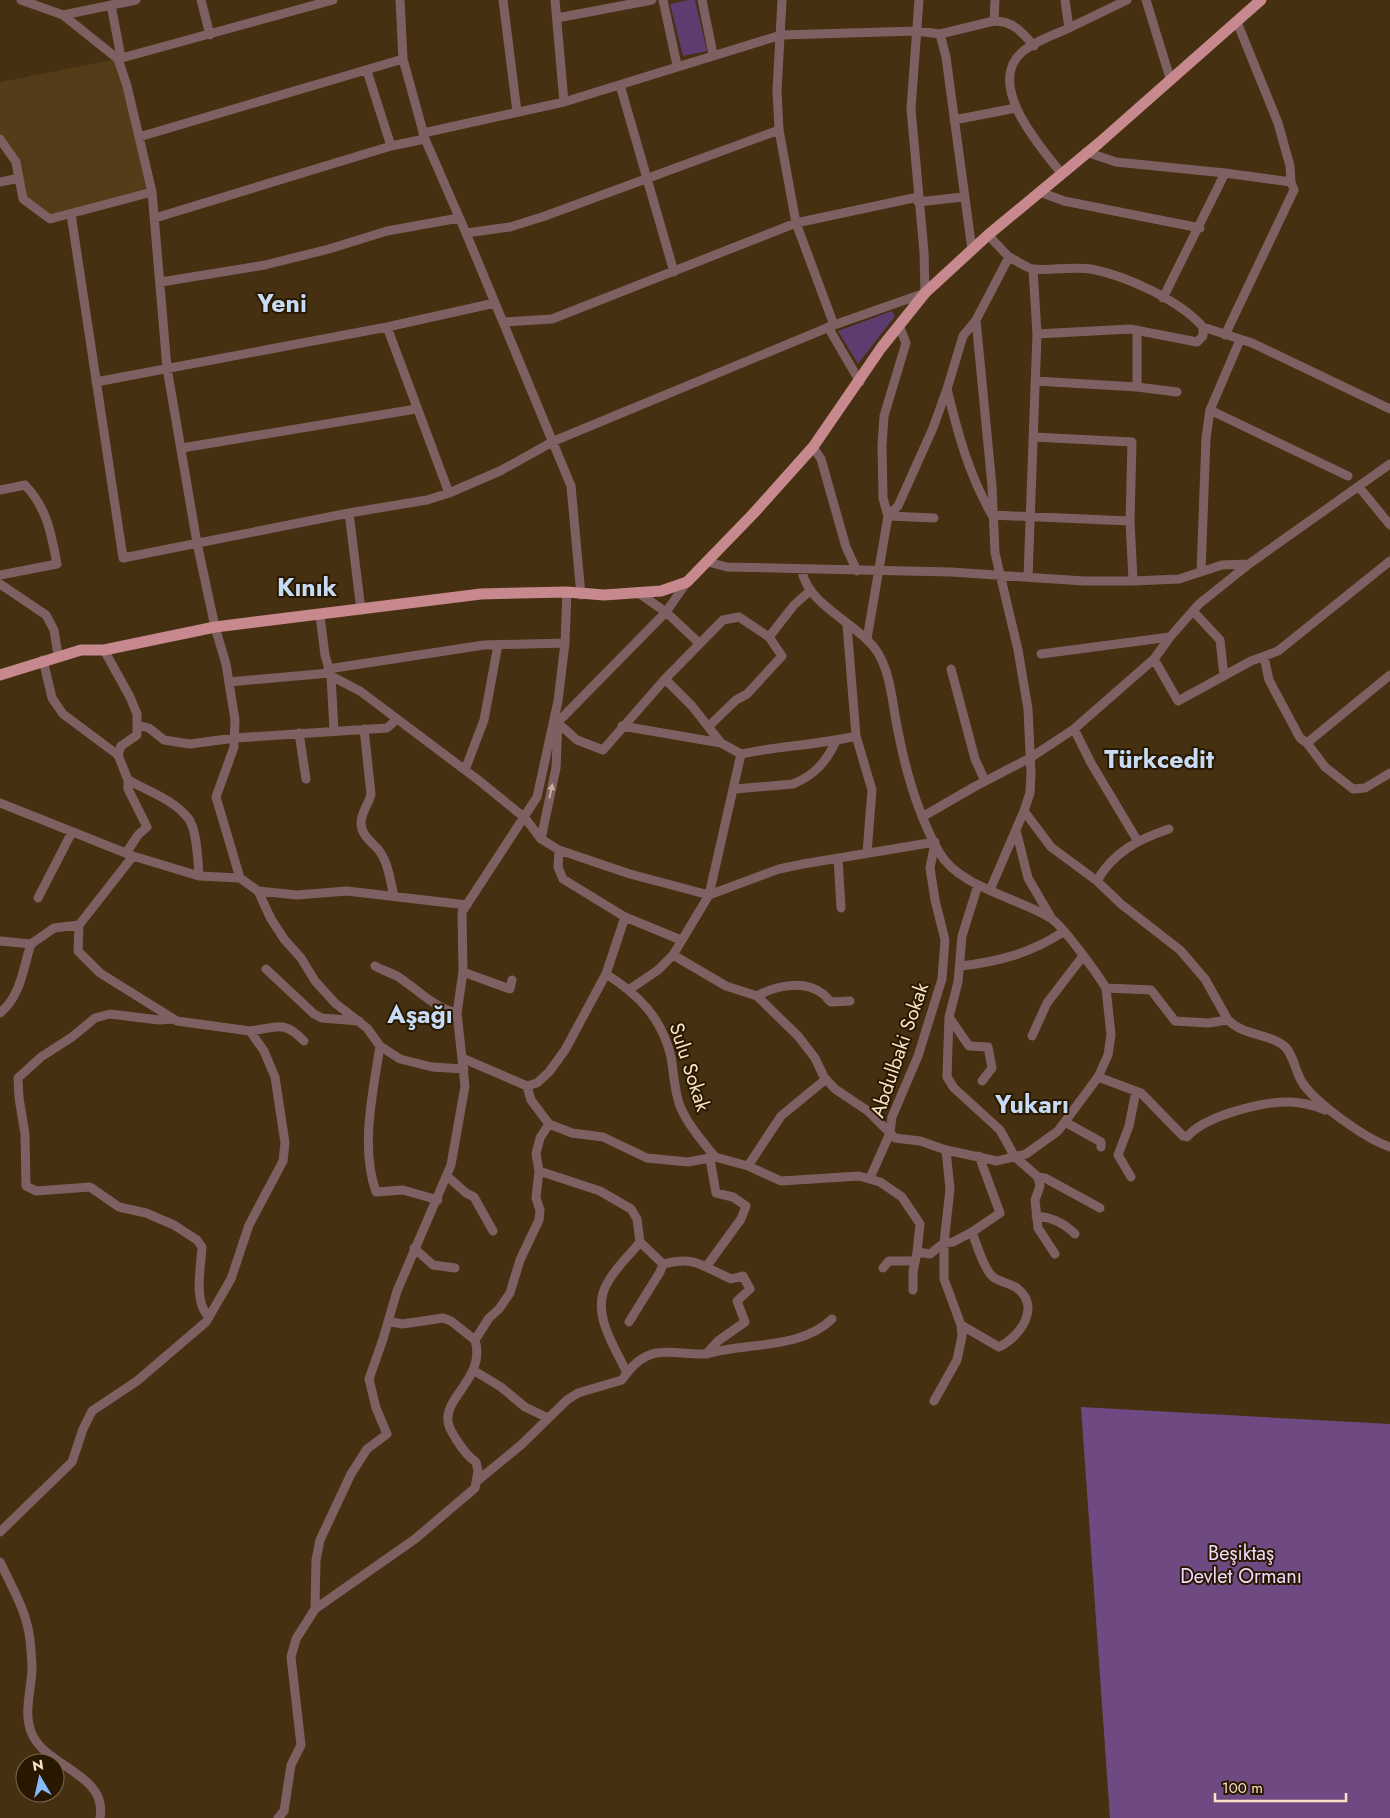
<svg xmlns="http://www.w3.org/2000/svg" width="1390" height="1818" font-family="Jost,sans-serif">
<rect width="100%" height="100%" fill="#453011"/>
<path fill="#553c19" d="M118 59 152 192 50 219 23 199 16 162 0 139V82Z"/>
<path fill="#5e3c6f" d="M688 0H695L707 51 683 56 670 4Z
M892 311 895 316 858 364 838 331Z"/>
<path fill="#6f4982" d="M1081 1407 1390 1424V1818H1110Z"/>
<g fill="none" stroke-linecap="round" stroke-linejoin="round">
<path stroke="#7f6062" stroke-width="9" d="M21 0 63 15 118 59 127 86 152 192 167 368 197 543 215 627 226 664 235 720 234 747 216 797 240 878
M201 0 210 35
M400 0 403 59 425 139 466 233 571 486 581 595
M503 0 517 112
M555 0 564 102
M663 0 677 65
M702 0 713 54
M782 0 777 91 779 130 796 223 834 325
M1065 0 1069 28 1127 0
M1146 0 1170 78
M111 5 120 52 118 59 333 0
M63 15 136 0
M557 18 652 0
M994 21C1013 21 1022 32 1034 46
M940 34 994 21 995 0
M367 71 391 146
M620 85 674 272
M954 120 1016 108
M423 133 564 102 781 35 917 31 940 34 946 57 972 250
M139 137 403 59
M0 139 16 162 19 178
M1086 152 1116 162 1225 173 1291 182
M1062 174C1041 148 986 86 1021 53 1033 42 1054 35 1069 28
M0 182 19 178 23 199 50 219 152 192
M1040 192 1064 201 1200 228
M918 202 963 197
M71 214 123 558 349 513 427 500 449 493 500 471 554 441 834 325 925 293 924 252 911 109 919 0
M155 218 391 146 425 139
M466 233 510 227 545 216 779 130
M1009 257C1016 260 1025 267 1033 269 1050 271 1072 266 1091 269 1127 276 1179 300 1203 327V336L1197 342 1130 329 1037 334
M161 282 265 265 329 249 387 231 459 218
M1163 298 1225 173
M976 320 992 486 995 553 1018 650 1028 709 1031 774 1030 793 1024 811 990 890
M504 322 552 319 796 223 918 197
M387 327 449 493
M828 327 860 382
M1203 327 1252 343 1390 409
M1137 330V387
M1225 335 1294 190 1291 182 1290 166 1278 123 1237 22
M1035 381 1137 387 1177 392
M96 382 387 327 495 303
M947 389C958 434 969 475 992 515L1130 521
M1210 410 1348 476
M1033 437 1132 442 1130 521 1133 581
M813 447 821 459 846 547 857 571
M182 448 416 409
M1359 487 1390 525
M0 490 25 485C47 508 51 533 57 564L0 575
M349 513 361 610
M888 516 898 506 933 428 947 389 963 336 976 320 1009 257 988 235
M888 516 934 518
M708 562 727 567 951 572 1084 581H1133L1179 579 1222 565 1249 564 1390 464
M802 571C808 606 860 624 878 653 891 675 892 702 897 726 905 769 917 813 939 852 959 888 1020 898 1052 919 1065 929 1096 972 1106 988
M1201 572 1206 438 1210 410 1240 340
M1028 577 1037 334 1033 269
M0 584 46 615 54 630 58 655
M637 592 666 612 699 643
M1193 611 1220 640 1224 676
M320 616 325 655 331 676 360 691 477 779 525 818 541 839 559 850 630 874 709 895
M847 625 856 736 872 790 867 853
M769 637 794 605 811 590
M867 639 888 516 883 498 882 446 884 416 906 343 899 325
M104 650 130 697 137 714V735L121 746 118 755 128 780V789L147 827 138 835 126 853
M1041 654 1170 637
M1264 657 1269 680 1300 738 1307 743 1390 675
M1154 659 1178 701 1251 661 1278 651 1390 561
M43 660 52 698 63 714 118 755
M328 669 484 645 565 643
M951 669 975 759 985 781
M331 676 334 731
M665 679 723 620 739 617 769 637 782 656 747 694 736 700 709 726
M229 682 330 673
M558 723 577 740 603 750 665 679 692 706 721 743
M137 725 149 728 164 740 190 744 235 738 387 728 397 719
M554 726 666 612 687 582
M622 726 721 743 741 754C779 746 818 745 856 736
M364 729 371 794C369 804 361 812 361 823 361 834 370 841 377 848 388 860 390 880 394 896
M1074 729 1091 763 1137 840
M299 733 306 779
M1307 743 1325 767 1353 789 1365 788 1390 773
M465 770 484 720 498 645
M128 780C148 791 174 800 188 818 197 828 198 862 199 876
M735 789 793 784C815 775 826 762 836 741
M0 803 133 856 199 876 240 878 258 891 297 895 347 891 467 905
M1024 811 1051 847 1097 881 1121 904 1180 950 1205 979 1228 1020
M922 817 974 787 1030 758 1074 729 1154 659 1170 637 1199 604 1249 564
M1016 830 1028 878 1052 919
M541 839 556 768 558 721
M559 850 558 867 563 879 625 917 681 940
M838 858 841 908
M1097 881C1113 852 1139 839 1169 829
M978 885 962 936 958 982 949 1017 947 1077 954 1088 1000 1130 1015 1157 1038 1177 1040 1186 1035 1200 1038 1228 1055 1254
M258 891 271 919 284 939 301 958 315 981 335 1003 367 1028 380 1046 400 1059 432 1067 464 1069
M709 895 779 869 803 864 935 842
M38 898 72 832
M0 941 31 944 54 928 79 925
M673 955 726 986 757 996 798 1036 815 1058 824 1077 835 1089 868 1111 895 1138 920 1141 946 1150 997 1161 1026 1154 1058 1131 1098 1077 1108 1055 1111 1035 1106 988
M375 966C383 971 393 973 400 978 419 991 435 1008 457 1013
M960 966C998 962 1031 953 1063 932
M266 969 314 1014 322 1018 359 1021
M463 972 510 989 512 980
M606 974C638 994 662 1018 671 1057 674 1073 674 1090 680 1106 688 1125 702 1141 715 1157
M1106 988 1151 990 1175 1021 1208 1023 1228 1020C1244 1036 1267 1033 1283 1045 1293 1052 1295 1071 1302 1082 1315 1103 1366 1139 1390 1147
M630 989 658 970 673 955 709 895 741 754
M757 996C775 986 804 979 823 994 826 996 828 1000 831 1002L850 1001
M0 1013C21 996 23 968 31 944
M949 1017 969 1046 988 1047 992 1068 982 1081
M173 1019 159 1020 110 1014 95 1018 72 1037 41 1057 18 1078 19 1098 25 1134 26 1186 36 1191 90 1187 119 1207 146 1213 174 1225 197 1240 202 1247C201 1267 193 1302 209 1317
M250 1031C277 1028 283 1019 304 1041
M1032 1036 1047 1003 1083 956
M380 1046C373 1092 360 1147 376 1192L403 1190 438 1200
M462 1058 527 1086 537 1083 549 1072 565 1050 606 974 625 917
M1098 1077 1141 1093 1183 1136 1187 1137C1204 1116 1261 1102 1288 1102 1301 1102 1313 1105 1325 1110
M527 1086 531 1100 549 1124 572 1133 603 1137 647 1158 688 1162 715 1157
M1065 1122 1101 1142V1147
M715 1157 748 1166 781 1181 859 1176 880 1182 902 1197 920 1224 917 1252 930 1254 944 1243 953 1242 972 1232 1000 1213 979 1156
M748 1166 781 1116 826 1079
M539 1171 600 1191 631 1209 637 1219 640 1242 663 1264C680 1260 690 1259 706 1267L741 1219 746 1206 733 1197 716 1193 710 1159
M447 1176 466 1193 474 1197 493 1231
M1038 1177 1045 1178 1100 1208
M1131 1177 1118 1155 1129 1126 1136 1091
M870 1178 890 1133 892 1117 918 1056 942 979 945 940 935 900 930 868 935 843
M1036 1216C1052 1217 1064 1223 1075 1234
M640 1242C630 1255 616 1267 608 1282 589 1311 615 1347 627 1373 651 1342 672 1355 706 1354L718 1341 745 1322 737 1301 750 1289 743 1276 731 1279 706 1267
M414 1248 433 1265 455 1268
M883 1268 889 1261H914
M913 1290V1272L917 1252
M388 1321 402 1324 443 1318 451 1321 475 1340
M629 1322 660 1272 663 1264
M961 1325 999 1347C1020 1337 1041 1307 1018 1289 1010 1282 998 1283 991 1275 982 1264 977 1245 972 1232
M707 1354C746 1342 800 1350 832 1319
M473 1370 501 1387 525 1407 548 1418
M934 1401 957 1360 962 1336 961 1325 944 1279V1243L950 1189 946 1150
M476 1482 521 1445 567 1400 578 1393 622 1380 627 1373
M0 1532 72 1462 83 1429 92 1411 137 1381 206 1322 231 1279 249 1225 283 1161 285 1143 275 1077 264 1051 250 1031 177 1021 100 973 78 951 79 925 133 856
M0 1562C12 1587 27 1612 30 1640 31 1650 32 1660 32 1670 31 1691 23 1714 32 1734 47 1768 108 1774 100 1818
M315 1609 415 1539 475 1488 478 1471 476 1462C468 1457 461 1447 456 1439 453 1434 448 1427 448 1421 445 1396 486 1377 475 1340L489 1318 499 1309 510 1293 520 1260 539 1220 540 1210 536 1198 539 1171 536 1154 540 1138 549 1124
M278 1818 284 1811 291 1765 301 1745 291 1657 296 1639 315 1609 316 1560 320 1540 351 1474 367 1449 387 1434 376 1408 369 1379 383 1339 397 1291 451 1165 465 1086 457 1013 463 972 462 912 537 797 558 701 565 643 567 592"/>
<path stroke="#c7888e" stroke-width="11" d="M0 675 81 650H104L215 627 481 594 567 592 604 595 661 591 687 582 753 514 813 447 881 348 925 293 988 235 1099 143 1261 0"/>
</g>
<defs><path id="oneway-solid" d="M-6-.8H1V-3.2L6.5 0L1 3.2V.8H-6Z" transform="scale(1.25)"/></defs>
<use fill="#c8ae9e" href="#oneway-solid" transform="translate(551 791) rotate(-78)"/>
<g text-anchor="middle" stroke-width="4" stroke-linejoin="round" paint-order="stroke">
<g font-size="20" fill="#f9e2c6" stroke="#291801">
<text transform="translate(899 1050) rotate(-71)" y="7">Abdulbaki Sokak</text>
<text transform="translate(690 1067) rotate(72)" y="7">Sulu Sokak</text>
</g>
<g font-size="20" fill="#f1dbfd" stroke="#291801">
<text x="1241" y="1560">Beşiktaş<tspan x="1241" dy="23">Devlet Ormanı</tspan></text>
</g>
<g font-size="25" font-weight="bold" fill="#c7dbf4" stroke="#291801">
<text x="282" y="312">Yeni</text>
<text x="307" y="596">Kınık</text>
<text x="1159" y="768">Türkcedit</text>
<text x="420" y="1023">Aşağı</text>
<text x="1032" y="1113">Yukarı</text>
</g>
</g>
<g transform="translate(40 1778) rotate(351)"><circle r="24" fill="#291801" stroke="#7c6950"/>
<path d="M0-4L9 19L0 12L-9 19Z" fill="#86bbfb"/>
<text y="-8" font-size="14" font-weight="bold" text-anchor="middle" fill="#f9e2c6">N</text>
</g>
<path d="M1215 1793v8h131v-8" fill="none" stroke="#f9e2c6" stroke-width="2.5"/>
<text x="1222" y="1793" font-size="15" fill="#f9e2c6" stroke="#291801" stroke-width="4" paint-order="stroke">100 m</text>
</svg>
